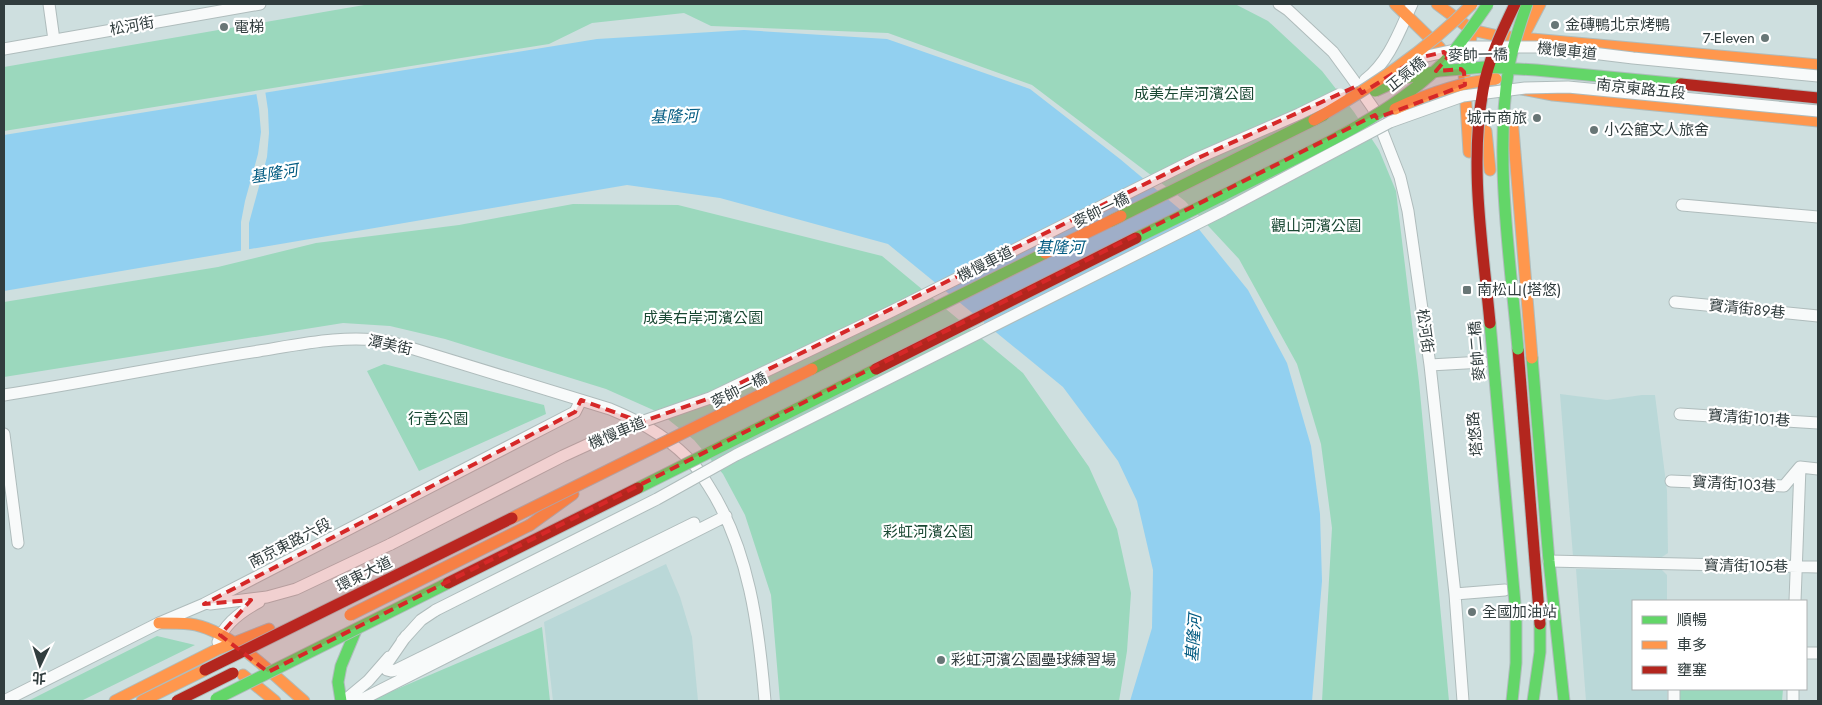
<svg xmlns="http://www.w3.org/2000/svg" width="1822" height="705" font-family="Jost,'Noto Sans TC',sans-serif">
<rect width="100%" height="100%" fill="#cedfdf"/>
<path fill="#bad8d8" d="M1560 394 1607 400 1642 395H1655L1667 491 1668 553 1662 557 1573 556Z
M666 564 680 597 692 637 698 701H553L544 622Z
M1576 569 1662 570 1667 575V601H1633V689H1667V701H1586Z"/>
<path fill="#9bd8bd" d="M370 4H1235L1268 21 1322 71 1354 112 1379 150 1396 191 1419 382 1449 701H1322L1332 528 1321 444 1297 364 1239 259 1185 201 1032 85 888 33 711 26 684 13 592 23 549 44 4 131V67Z
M573 204 678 205 882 256 1023 373 1089 467 1117 529 1131 593 1127 651 1119 701H780L771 595 745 515 723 474 694 440 660 413 606 389 445 339 390 326 343 323 4 377V302L218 267 316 243 459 225Z
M384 364 544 405 546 414 419 471 367 371Z
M542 627 550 701H369Z
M157 636 195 645 81 701H28Z
M1679 689H1783L1782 701H1679Z"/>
<path fill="#92d0f0" d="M744 30 887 39 1030 89 1120 159 1189 217 1248 290 1287 363 1311 446 1320 514 1322 581 1312 701H1130L1152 628 1153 570 1137 501 1118 461 1063 387 888 244 720 198 627 185 4 291V135L597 39Z"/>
<path fill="#cedfdf" d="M265 90 268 110 269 133 267 157 249 223V252L241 253V222L245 201 258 154 261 132 259 109 256 92Z"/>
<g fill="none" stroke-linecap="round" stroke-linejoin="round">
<defs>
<path id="street" d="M49 4 54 40
M1279 4 1288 10 1333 52 1352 78 1373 108 1400 177 1408 211 1430 365 1455 594 1463 701
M4 49 260 4
M1365 80C1389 62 1400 30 1412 4
M1682 205 1818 217
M1675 302 1818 316
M1430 365 1483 362
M4 395C89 382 173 364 259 351 302 344 347 334 391 342L610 409C642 422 672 439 695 466 700 472 704 479 708 485 749 548 759 628 765 701
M1680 414 1818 423
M4 434 18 543
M1671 481 1784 486 1800 467 1818 469
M1549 561 1818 567
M1455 594 1505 590
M1795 601 1800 467
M210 604 267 597 296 589 391 544
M406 636 386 665 387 670 391 671 396 670 694 523
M402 641 421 620 436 610
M218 642C224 624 242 611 259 602
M1806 653H1818
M4 701 159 623 204 604 575 412 581 400
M344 701 368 681 389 657
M354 701 361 700 726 516
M1674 701V689
M1793 701V689"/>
<path id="fast" d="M1532 358 1549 561 1564 701
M341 701 338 682 341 666 356 630
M1533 701 1540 652V624"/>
<path id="slow" d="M1395 4 1440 48
M1437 4 1472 30 1498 36 1818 65
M1526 31 1540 4
M1522 89 1553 95 1818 121
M1512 117 1532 358
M1486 131 1490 170
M1469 152 1464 72 1472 32
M530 525 573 494
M159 623C169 623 180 623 190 624 230 629 274 676 304 701
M243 675 275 701
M115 701 216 650 269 629
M142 701 205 670"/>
<path id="jam" d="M1518 349 1540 624"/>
</defs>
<use href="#street" stroke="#afbcbc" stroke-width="13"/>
<use href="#fast" stroke="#afbcbc" stroke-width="13"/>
<use href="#slow" stroke="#afbcbc" stroke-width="13"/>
<use href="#jam" stroke="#afbcbc" stroke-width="13"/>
<use href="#street" stroke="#f8fafa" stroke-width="11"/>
<use href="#fast" stroke="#63d668" stroke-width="11"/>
<use href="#slow" stroke="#ff974d" stroke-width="11"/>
<use href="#jam" stroke="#b3261e" stroke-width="11"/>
<defs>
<path id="street-bridge" d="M1418 58 1468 47H1543L1633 58 1818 76
M391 544 563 456 624 428 710 398 892 311 1198 158 1299 114 1340 94
M436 610 657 499 736 455 1224 210 1390 122 1463 96 1525 88 1568 87 1818 111"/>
<path id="fast-bridge" d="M1375 91 1404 78 1439 71 1485 67 1536 70 1681 84
M1111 221 1324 115
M1136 238C1184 215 1231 191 1279 167 1337 138 1399 108 1445 61 1461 44 1474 24 1488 4
M1490 323 1516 615V663L1512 701
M1518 349C1510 257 1494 158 1509 66 1513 45 1520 24 1527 4
M812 369 1045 253
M638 488 876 369
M216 699 448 583"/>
<path id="slow-bridge" d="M1395 109C1427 94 1460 82 1496 79
M1314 120C1371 87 1425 52 1472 4
M1045 253 1121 216
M512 518 812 369
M350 615 530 525"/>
<path id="jam-bridge" d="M1681 84 1818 98
M1490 323C1483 247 1469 166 1483 90 1488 60 1502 31 1515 4
M876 369 1136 238
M448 583 638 488
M205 670 512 518
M177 701 233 673"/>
</defs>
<use href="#street-bridge" stroke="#afbcbc" stroke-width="13" stroke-linecap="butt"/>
<use href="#fast-bridge" stroke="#afbcbc" stroke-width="13" stroke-linecap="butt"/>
<use href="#slow-bridge" stroke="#afbcbc" stroke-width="13" stroke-linecap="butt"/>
<use href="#jam-bridge" stroke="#afbcbc" stroke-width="13" stroke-linecap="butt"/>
<use href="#street-bridge" stroke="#f8fafa" stroke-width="11"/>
<use href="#fast-bridge" stroke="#63d668" stroke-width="11"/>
<use href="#slow-bridge" stroke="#ff974d" stroke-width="11"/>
<use href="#jam-bridge" stroke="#b3261e" stroke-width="11"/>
</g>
<path fill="#d62828" fill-opacity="0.2" stroke="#d62828" stroke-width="4" stroke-dasharray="10 6" stroke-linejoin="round" d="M1444 52 1448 57 1436 71 1461 69 1464 72 1465 85 1377 118 1375 115 268 672 220 635 251 600 204 604 575 412 581 400 641 422 710 398 1198 158 1357 86 1362 93 1418 58Z"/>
<g fill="#687676" stroke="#fff" stroke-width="2">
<circle cx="1555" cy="25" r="5"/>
<circle cx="224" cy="27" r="5"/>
<circle cx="1765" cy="38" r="5"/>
<circle cx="1537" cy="118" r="5"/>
<circle cx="1594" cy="130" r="5"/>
<rect x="1462" y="285" width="10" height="10" rx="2.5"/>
<circle cx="1472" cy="612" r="5"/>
<circle cx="941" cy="660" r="5"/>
</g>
<g text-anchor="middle" stroke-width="4.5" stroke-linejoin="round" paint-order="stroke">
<g font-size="15" fill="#313d3e" stroke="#fff" text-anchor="start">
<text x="1565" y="30">金磚鴨北京烤鴨</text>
<text x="234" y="32">電梯</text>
<text x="1755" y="43" text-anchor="end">7-Eleven</text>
<text x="1527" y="123" text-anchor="end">城市商旅</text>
<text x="1604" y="135">小公館文人旅舍</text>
<text x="1477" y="295">南松山(塔悠)</text>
<text x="1482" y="617">全國加油站</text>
<text x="951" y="665">彩虹河濱公園壘球練習場</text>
</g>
<g font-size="15" fill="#313d3e" stroke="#fff">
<text transform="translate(132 26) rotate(-10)" y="5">松河街</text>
<text transform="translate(1567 51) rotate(6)" y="5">機慢車道</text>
<text transform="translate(1478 55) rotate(-1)" y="5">麥帥一橋</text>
<text transform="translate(1406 74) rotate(-39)" y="5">正氣橋</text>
<text transform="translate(1641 89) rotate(6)" y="5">南京東路五段</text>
<text transform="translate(1101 210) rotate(-26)" y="5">麥帥一橋</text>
<text transform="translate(985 264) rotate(-27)" y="5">機慢車道</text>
<text transform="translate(1747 309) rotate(6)" y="5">寶清街89巷</text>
<text transform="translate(1425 331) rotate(82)" y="5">松河街</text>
<text transform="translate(390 345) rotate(12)" y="5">潭美街</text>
<text transform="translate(1477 351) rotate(-95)" y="5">麥帥二橋</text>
<text transform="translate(739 390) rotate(-26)" y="5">麥帥一橋</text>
<text transform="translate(1749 418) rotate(4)" y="5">寶清街101巷</text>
<text transform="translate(617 433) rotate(-23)" y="5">機慢車道</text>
<text transform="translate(1475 434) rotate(-95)" y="5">塔悠路</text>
<text transform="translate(1734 484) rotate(3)" y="5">寶清街103巷</text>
<text transform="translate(290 543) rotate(-27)" y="5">南京東路六段</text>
<text transform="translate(1746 566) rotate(1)" y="5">寶清街105巷</text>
<text transform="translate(364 574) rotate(-26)" y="5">環東大道</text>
</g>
<g font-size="15" fill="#1a4833" stroke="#fff">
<text x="1194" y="99">成美左岸河濱公園</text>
<text x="1316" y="231">觀山河濱公園</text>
<text x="703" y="323">成美右岸河濱公園</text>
<text x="438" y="424">行善公園</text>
<text x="928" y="537">彩虹河濱公園</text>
</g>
<g font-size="16" font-style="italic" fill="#045c82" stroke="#fff">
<text transform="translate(674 116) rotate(-2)" y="6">基隆河</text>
<text transform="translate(274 173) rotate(-9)" y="6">基隆河</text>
<text x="1060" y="253">基隆河</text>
<text transform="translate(1193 638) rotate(-86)" y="6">基隆河</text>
</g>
</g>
<rect width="1822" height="705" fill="none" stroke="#313d3e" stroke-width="10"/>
<rect x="1632" y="600" width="175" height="90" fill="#ffffff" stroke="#adb1b2"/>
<rect x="1642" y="616" width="25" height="8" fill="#63d668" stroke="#adb1b2"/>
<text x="1677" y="625" font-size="15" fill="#313d3e">順暢</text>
<rect x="1642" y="641" width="25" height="8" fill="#ff974d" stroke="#adb1b2"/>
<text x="1677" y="650" font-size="15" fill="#313d3e">車多</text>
<rect x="1642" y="666" width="25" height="8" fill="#b3261e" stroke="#adb1b2"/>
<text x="1677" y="675" font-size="15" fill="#313d3e">壅塞</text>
<g transform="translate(40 665) rotate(184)" stroke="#ffffff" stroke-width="4" paint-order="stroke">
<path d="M0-4L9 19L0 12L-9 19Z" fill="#313d3e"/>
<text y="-8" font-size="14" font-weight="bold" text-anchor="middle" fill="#313d3e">北</text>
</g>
</svg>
